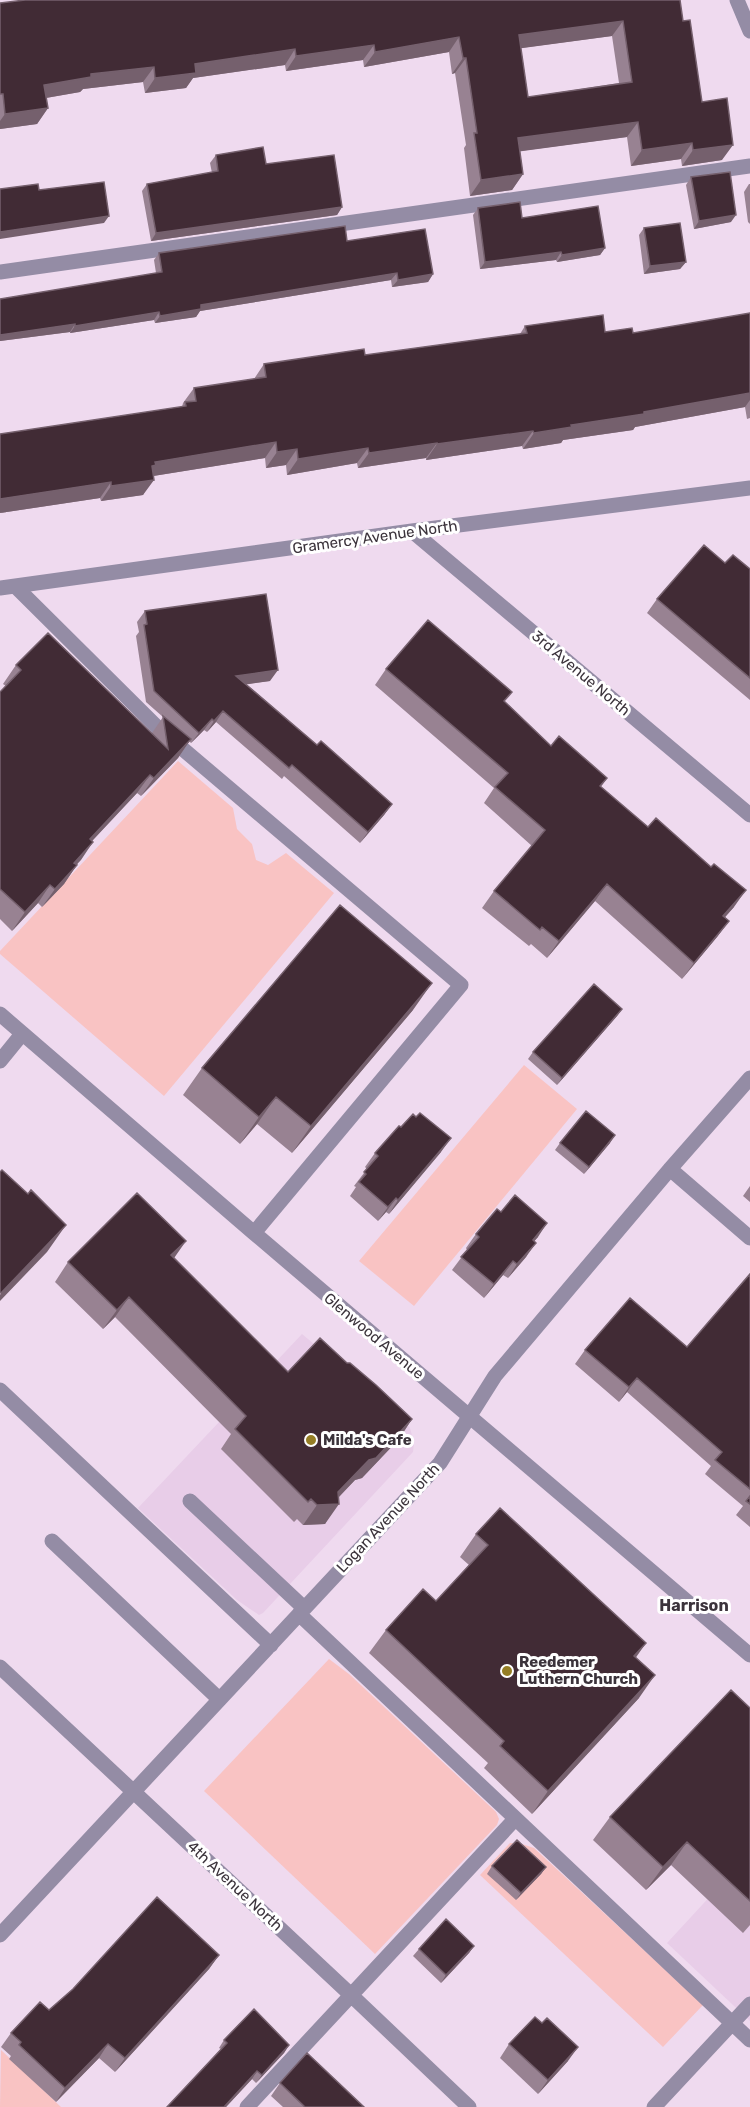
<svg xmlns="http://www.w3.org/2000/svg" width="750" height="2107" font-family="Rubik,sans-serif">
<rect width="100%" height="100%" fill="#efdaef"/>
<path fill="#e8cde8" d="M302 1334 403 1418 410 1428 414 1443 413 1452 263 1613 259 1615 237 1600 138 1508Z
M750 1853V2021L667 1943Z"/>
<path fill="#f9c3c3" d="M178 761 233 808 237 829 252 844 256 860 268 865 286 853 334 893 164 1096 0 954V951Z
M524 1065 577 1109 414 1306 359 1261Z
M329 1659 349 1674 496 1812 499 1819 497 1825 375 1954 204 1791Z
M510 1843 522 1844 534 1848 703 2005 663 2047 480 1875Z
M1 2050 61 2107H0Z"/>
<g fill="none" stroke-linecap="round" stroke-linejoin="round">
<path stroke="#948ca5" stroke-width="15" d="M737 0 750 31
M0 272 750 166
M412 531 750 815
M15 586 158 728 461 985 254 1233
M0 588 412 531 750 488
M0 1014 254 1233 750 1655
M0 1061 22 1034
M670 1169 750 1238
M0 1390 271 1645
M190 1501 304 1608
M52 1541 219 1699
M299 1614 750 2040
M0 1667 351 1995 469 2107
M0 1935 440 1463 495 1376 670 1169 750 1078
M247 2107 515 1819
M654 2107 750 2004"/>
</g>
<path fill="#988292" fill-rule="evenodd" d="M0 3 683 21 702 102 722 160 682 166 681 159 631 166 627 137 520 151 523 174 512 190 470 196 464 148 466 145 455 73 452 74 449 52 364 67 363 60 286 71 285 65 193 78 186 88 145 93 143 82 83 89 80 92 46 98 48 108 37 124 0 129ZM612 36 619 83 528 97 521 48Z
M216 155 266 164 342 207 337 215 151 241 142 191 147 184 212 173 210 163Z
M691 177 731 222 694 229 686 185Z
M749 184H750V224L748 222 744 192Z
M478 208 522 218 605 248 600 255 557 262 556 260 480 269 473 215Z
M644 228 686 262 680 269 644 274 639 235Z
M347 241 433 274 428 282 392 287 391 280 200 311 196 317 155 323 154 320 70 333V332L0 341V299L156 273 154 260 159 253Z
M750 313V418L747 419 745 407 635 427 633 430 563 440 561 443 523 449 522 446 426 460V458L358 468 357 463 287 475 286 465 266 468 265 458 153 476 143 495 101 501 100 498 0 513 182 407 183 403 194 388 254 379 264 364 365 355 520 334 525 326 633 333Z
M725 563 750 569V700L647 613 657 599Z
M145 611 270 681 246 684 317 745 392 804 384 815 360 843 284 776 282 779 216 722 207 732 204 730 191 743 189 741 178 758 141 796 137 793 92 841 64 884 42 907 38 903 12 931 0 919V692L6 686 3 684 16 665 152 733 163 717 146 702 136 636 139 632 137 622Z
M386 669 505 702 551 746 607 778 601 787 734 907 725 917 729 921 717 937 682 979 595 901 547 958 531 944 529 946 482 908 494 891 532 846 484 803 494 788 375 685Z
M622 1009 617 1016 557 1085 528 1059 533 1052Z
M413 1010 292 1153 257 1124 240 1144 183 1095 202 1068Z
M560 1143H610L584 1174 555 1150Z
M441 1152 389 1214 386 1212 378 1221 350 1196 356 1187 354 1186 367 1169 365 1167 375 1153Z
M750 1186V1202L743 1196Z
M501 1212 538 1237 534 1241 526 1257 508 1278 503 1275 484 1298 452 1270 467 1250 466 1248 476 1234Z
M174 1258 288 1372 347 1363 412 1419 399 1439 362 1478 355 1480 339 1497 325 1524 303 1525 297 1519 294 1522 221 1449 231 1434 115 1317 103 1329 55 1282 68 1262Z
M750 1274V1527L736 1515 743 1506 705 1474 711 1466 627 1392 619 1402 575 1364 585 1350 687 1347Z
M476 1534 636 1658 639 1698 532 1814 484 1768 488 1763 369 1653 386 1630 436 1601 469 1565 460 1557Z
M750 1708V1925L743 1933 671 1865 646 1890 593 1840 610 1817Z
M492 1866 546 1867 541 1874 516 1900 487 1874Z
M474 1946 469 1953 441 1983 413 1956 419 1949Z
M219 1955 209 1969 115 2072 99 2058 56 2102 9 2059 11 2056 1 2047 11 2033 49 2010Z
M224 2040 289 2045 284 2053 256 2083 252 2079 226 2107H167L221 2049 219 2048Z
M509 2044 568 2061 538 2094 500 2058Z
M280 2083 364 2107H283L271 2096Z"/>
<path fill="#75606d" d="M623 21 612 36 508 50 519 35Z
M459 37 449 52 364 67 375 52Z
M374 45 363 60 286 71 296 56Z
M295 49 285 65 193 78 186 88 145 93 155 78 195 64Z
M463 58H466L455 73 452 74Z
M154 67 143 82 83 89 80 92 34 100 44 85 91 74Z
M48 108 37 124 0 129V121L5 114Z
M638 122 627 137 508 153 518 138Z
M692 143 681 159 631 166 642 150Z
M733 145 722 160 682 166 693 150Z
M523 174 512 190 470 196 481 180Z
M342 207 337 215 151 241 156 233Z
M736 215 731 222 694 229 699 221Z
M109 216 104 223 0 239V232Z
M605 248 600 255 557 262 562 255Z
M561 252 556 260 480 269 485 262Z
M686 262 680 269 644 274 650 266Z
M397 273 391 280 200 311 196 317 155 323 160 316 201 305Z
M433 274 428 282 392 287 398 280Z
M159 312 154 320 70 333 75 326Z
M75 324 70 332 0 341V335Z
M750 393V400L745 407 635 427 633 430 563 440 561 443 523 449 534 433 571 425Z
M533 431 522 446 426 460 437 444Z
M276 442 265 458 147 477 154 480 143 495 101 501 111 486 155 462Z
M437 443 426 458 358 468 369 453Z
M368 448 357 463 287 475 298 459Z
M297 449 286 465 266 468 277 452Z
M111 482 100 498 0 513V499Z
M278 670 270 681 229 687 236 676Z
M223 711 216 722 207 732 214 721Z
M212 719 204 730 191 743 199 733Z
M191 739 178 758 141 796 154 778Z
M150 775 137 793 77 857 90 839Z
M392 804 384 815 360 843 368 832Z
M93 842 81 860 61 881 74 863Z
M77 865 64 884 42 907 55 889Z
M607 884 595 901 547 958 559 941Z
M50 885 38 903 12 931 25 912Z
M746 890 734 907 711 933 723 916Z
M729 921 717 937 682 979 694 963Z
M432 983 413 1010 292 1153 311 1126Z
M622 1009 617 1016 557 1085 562 1078Z
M276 1097 257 1124 240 1144 259 1117Z
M615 1135 610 1143 584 1174 589 1167Z
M451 1138 441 1152 389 1214 398 1200Z
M396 1198 386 1212 378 1221 388 1207Z
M547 1223 538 1237 523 1254 533 1240Z
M66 1225 47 1252 0 1301V1295L1 1293Z
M186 1241 172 1261 171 1255Z
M536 1243 526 1257 508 1278 517 1264Z
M513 1261 503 1275 484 1298 494 1284Z
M129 1297 115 1317 103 1329 117 1310Z
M637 1378 627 1392 619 1402 629 1387Z
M412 1419 399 1439 362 1478 355 1480 332 1504H339L325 1524 303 1525 317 1505 338 1492 369 1460Z
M646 1643 630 1666 634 1656Z
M655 1675 639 1698 532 1814 548 1791Z
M687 1842 671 1865 646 1890 663 1867Z
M546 1867 541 1874 516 1900 521 1893Z
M474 1946 469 1953 441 1983 446 1975Z
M219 1955 209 1969 115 2072 125 2058Z
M108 2044 99 2058 56 2102 65 2088Z
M289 2045 284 2053 256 2083 262 2075Z
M578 2047 568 2061 538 2094 548 2080Z
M257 2071 252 2079 226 2107H224Z"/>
<path fill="#412b35" stroke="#75606d" stroke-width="1.5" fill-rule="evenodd" d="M25 0H680L683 21 690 20 702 102 727 98 733 145 693 150 692 143 642 150 638 122 518 138 523 174 481 180 474 133H477L466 58H463L459 37 375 52 374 45 296 56 295 49 195 64 196 73 155 78 154 67 91 74V77L44 85 48 108 5 114 3 94H0V3ZM623 21 632 82 528 97 519 35Z
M263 147 266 164 334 155 342 207 156 233 147 184 218 171 216 155Z
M730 172 736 215 699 221 691 177Z
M104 182 109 216 0 232V189L38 184 39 190Z
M520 202 522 218 598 206 605 248 562 255 561 252 485 262 478 208Z
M680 223 686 262 650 266 644 228Z
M345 226 347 241 425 229 433 274 398 280 397 273 201 305V309L160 316 159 312 75 326V324L0 335V299L162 272 159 253Z
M750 313V393L644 412V414L571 425 572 427 534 433 533 431 437 444V443L369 453 368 448 298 459 297 449 277 452 276 442 155 462 156 465 152 466 154 480 111 486V482L0 499V434L186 406 185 402 196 401 194 388 266 377 264 364 364 349 365 355 527 333 525 326 603 315 605 332 632 328 633 333Z
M704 545 725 563 733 555 750 569V678L657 599Z
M266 594 278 670 236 676 317 745 321 741 392 804 368 832 292 765 289 768 223 711 214 721 212 719 199 733 154 691 144 625 147 624 145 611Z
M428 620 512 692 504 701 551 746 559 736 607 778 600 786 648 827 656 818 711 867 714 864 746 890 723 916 729 921 694 963 607 884 559 941 542 927 540 930 494 891 545 830 495 787 508 773 386 669Z
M48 633 168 749 163 716 191 739 154 778 150 775 90 839 93 842 74 863 77 865 55 889 50 885 25 912 0 889V692L21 670 16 665Z
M340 905 432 983 311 1126 276 1097 259 1117 202 1068Z
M594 984 622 1009 562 1078 533 1052Z
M586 1111 615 1135 589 1167 560 1143Z
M420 1113 451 1138 398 1200 396 1198 388 1207 359 1182 366 1174 364 1172 378 1156 375 1153 399 1126 401 1127 413 1114 416 1117Z
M2 1170 28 1194 31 1190 66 1225 1 1293 0 1292V1172Z
M137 1193 186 1241 171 1255 288 1372 320 1338 347 1363H350L376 1385 412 1419 376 1458 369 1460 338 1492 339 1504 317 1505 311 1499 308 1502 235 1429 246 1416 129 1297 117 1310 68 1262Z
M515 1195 547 1223 533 1240 536 1243 517 1264 513 1261 494 1284 461 1257 479 1237 476 1234 497 1209 501 1212Z
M750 1274V1489L715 1460 722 1452 637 1378 629 1387 585 1350 630 1298 687 1347Z
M750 1496V1504L746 1501Z
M500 1508 646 1643 634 1656 655 1675 548 1791 500 1746 504 1741 386 1630 423 1589 436 1601 488 1545 476 1534Z
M731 1690 750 1708V1901L687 1842 663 1867 610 1817Z
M517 1840 546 1867 521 1893 492 1866Z
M157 1897 219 1955 125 2058 108 2044 65 2088 19 2045 21 2042 11 2033 40 2002 49 2010 73 1989Z
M446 1919 474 1946 446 1975 419 1949Z
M254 2009 289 2045 262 2075 257 2071 224 2107H167L227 2043 224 2040Z
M535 2017 542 2023 547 2018 578 2047 548 2080 509 2044Z
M307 2053 364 2107H305L280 2083Z"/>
<g fill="#957e25" stroke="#fff" stroke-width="2">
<circle cx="311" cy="1440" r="6"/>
<circle cx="507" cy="1671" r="6"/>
</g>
<g text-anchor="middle" stroke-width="6" stroke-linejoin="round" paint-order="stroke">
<g font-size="15" fill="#3b333b" stroke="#fff">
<text transform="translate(375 537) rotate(-8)" y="5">Gramercy Avenue North</text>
<text transform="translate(581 673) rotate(40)" y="5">3rd Avenue North</text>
<text transform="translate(374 1336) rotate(40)" y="5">Glenwood Avenue</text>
<text transform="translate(388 1518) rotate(-47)" y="5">Logan Avenue North</text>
<text transform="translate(235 1886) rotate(43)" y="5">4th Avenue North</text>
</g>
<g font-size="15" font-weight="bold" fill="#3b333b" stroke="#fff" text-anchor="start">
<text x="323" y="1445">Milda's Cafe</text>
<text x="519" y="1667">Reedemer<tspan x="519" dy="17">Luthern Church</tspan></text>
</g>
<g font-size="16" font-weight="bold" fill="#3b333b" stroke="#fff">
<text x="694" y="1611">Harrison</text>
</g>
</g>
</svg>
